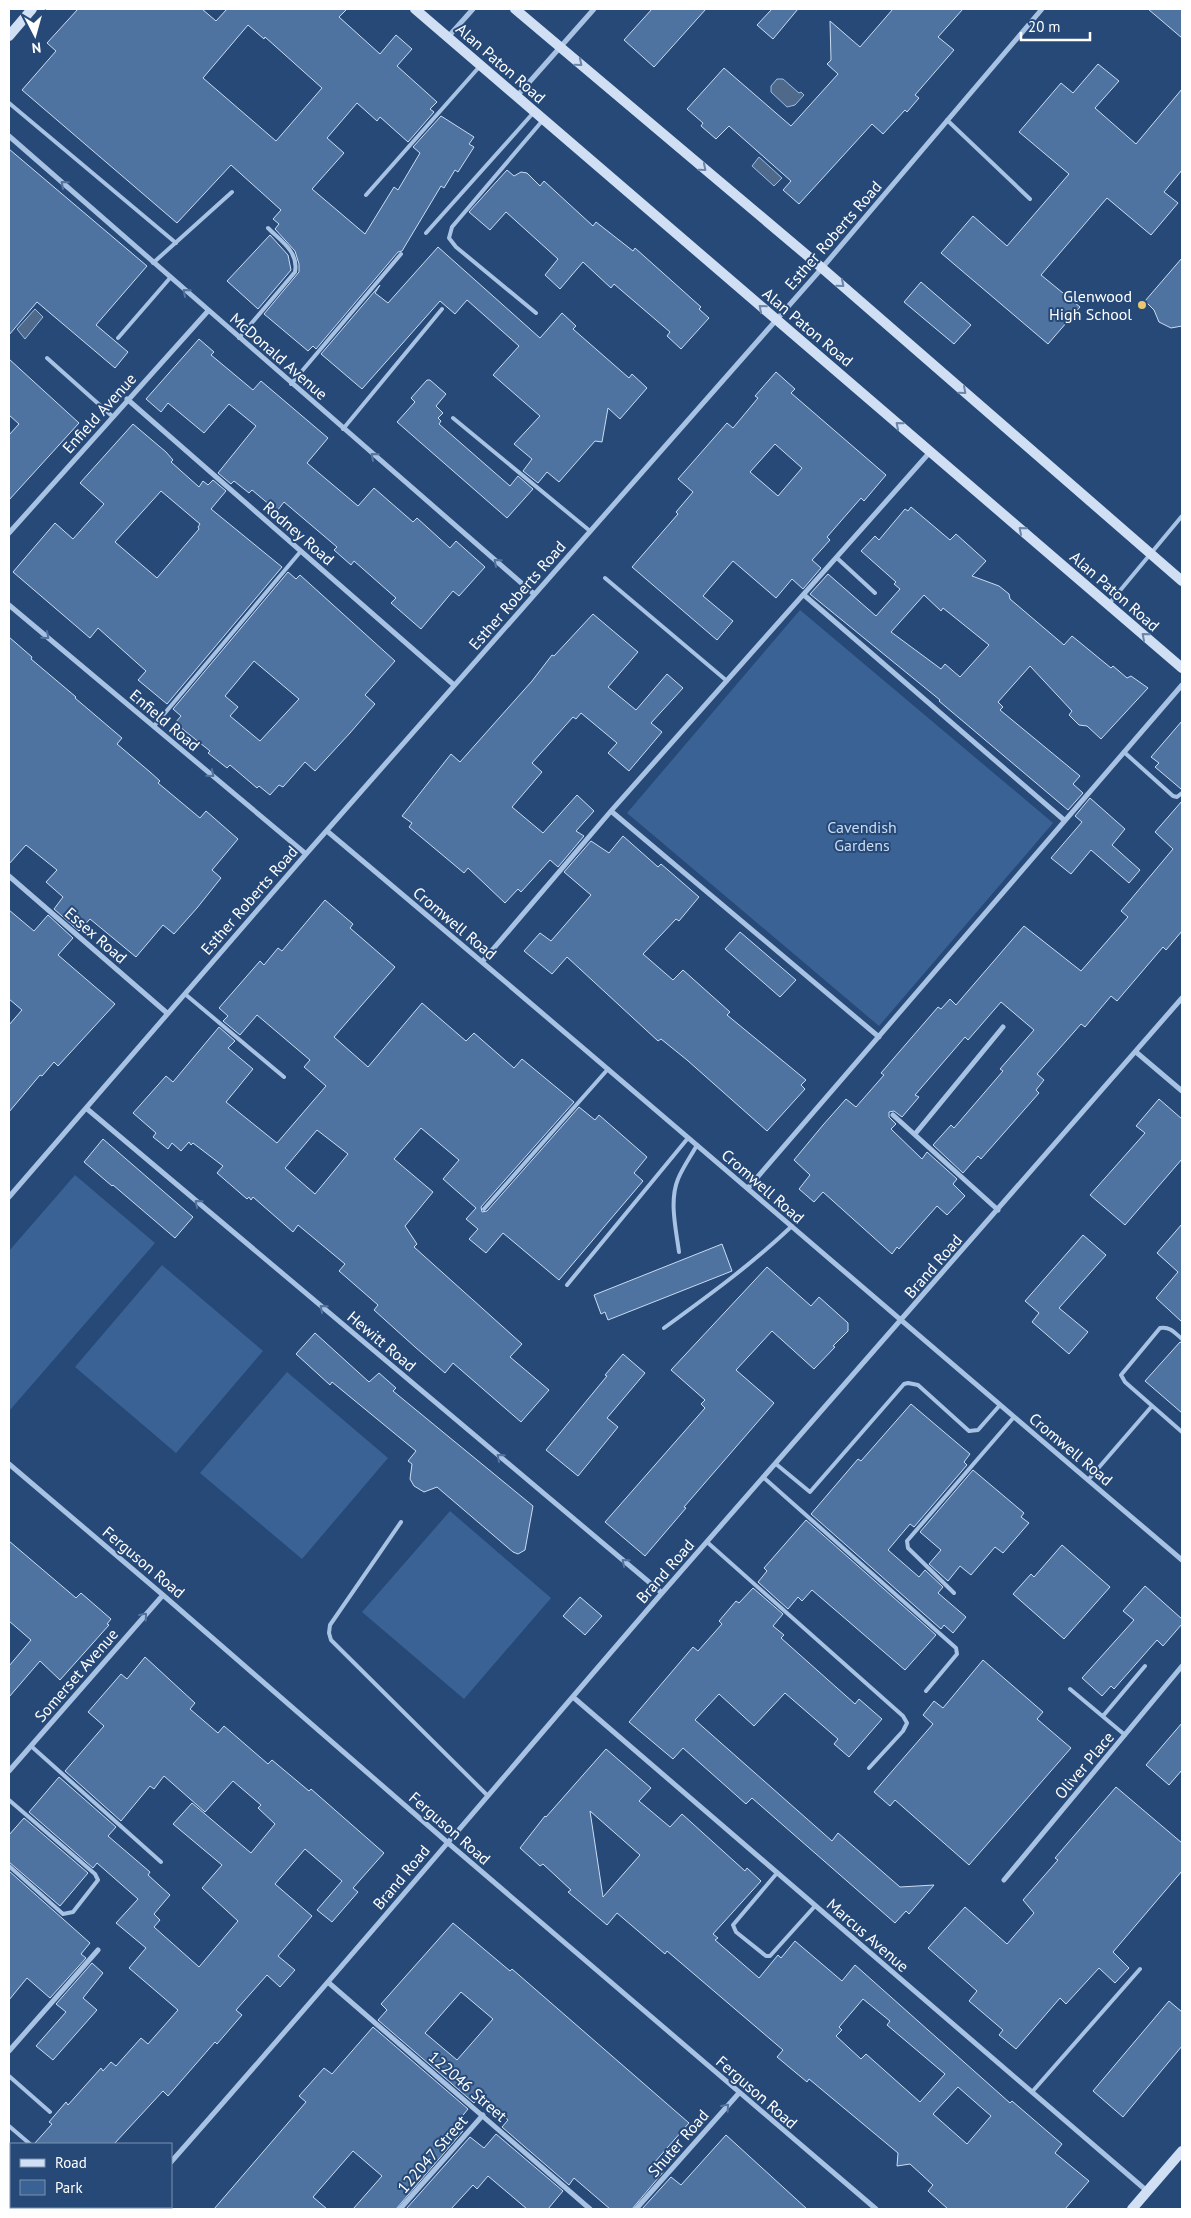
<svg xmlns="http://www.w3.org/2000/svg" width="1191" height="2218" font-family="'PT Sans',sans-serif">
<rect width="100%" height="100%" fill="#264978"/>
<path fill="#3a6295" d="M800 610 1053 823 879 1026 627 813Z
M75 1175 155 1243 10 1410 9 1251Z
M162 1265 263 1351 176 1453 75 1367Z
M287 1372 388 1458 302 1559 200 1473Z
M450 1511 551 1598 464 1699 362 1612Z"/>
<path fill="#4f698b" stroke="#9cbde3" d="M777 79H783L799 93 801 92 804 95 795 105 787 107 771 92V86Z
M759 157 782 178 774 186 752 166Z
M35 309 43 317 25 339 17 329Z"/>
<path fill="#4e73a1" stroke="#cadcf2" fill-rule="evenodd" d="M78 9H202L216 21 227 9H347L339 17 380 54 396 35 412 49 397 66 437 102 430 109 434 112 408 142 380 117 377 121 357 103 327 138 344 153 312 189 365 234 394 187 398 190 420 153 413 147 441 116 474 137 469 144 474 147 458 172 455 170 444 188 441 186 402 251 398 252 316 349 313 346 308 351 264 314 299 272V264L295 251 275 229 279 224 273 219 281 210 231 165 177 223 22 90 56 51 47 43ZM248 25 264 39 265 37 322 88 276 141 203 78Z
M652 9H706L654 67 624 40Z
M772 9H798L773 39 757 25Z
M893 9H963L938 37 954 50 915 95 919 98 907 112 905 110 883 134 872 124 799 204 783 190 791 181 729 126 716 139 701 126 703 123 687 109 724 68 791 126 838 74 827 64 831 60 830 21 860 47Z
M1148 9H1182V38Z
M1098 64 1119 81 1095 108 1136 144 1182 89V170L1164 192 1178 203 1151 235 1107 198 1041 275 1080 307 1048 344 941 253 973 216 1007 246 1069 174 1019 132 1061 83 1073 93Z
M9 149 147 266 96 325 128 352 115 368 37 302 9 335Z
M507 170 514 176 521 172 527 173 540 186 544 181 593 226 596 222 633 251 635 248 701 307 699 309 709 318 681 349 667 336 670 332 614 284 611 288 583 262 560 289 545 275 558 259 506 212 490 230 469 212Z
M270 235 288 255 291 270 258 309 227 281Z
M438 247 540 338 562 313 576 326 573 329 629 378 632 374 647 388 620 419 608 408 602 442 595 441 559 482 547 472 538 483 523 471 532 459 514 444 540 416 493 375 519 346 467 300 455 314 440 301 362 389 321 354 380 285 375 293 388 303Z
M1182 258V326L1171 328 1159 322 1154 310 1145 301Z
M921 282 971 325 954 344 904 302Z
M199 339 214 352 211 355 253 390 261 381 328 438 307 463 358 506 374 488 413 522 417 518 450 548 456 541 485 567 459 596 453 591 421 629 391 603 396 598 354 561 351 565 334 550 337 547 284 502 277 511 252 490 249 493 234 481 231 484 218 473 256 426 229 404 204 433 168 403 161 412 146 399Z
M9 359 79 423 9 500V435L19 424 9 415Z
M776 372 795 389 791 393 886 475 864 501 861 498 827 537 830 540 812 560 821 568 803 589 792 579 776 598 733 561 703 596 733 621 717 640 632 567 678 514 676 512 693 492 678 479 727 423 733 428 758 398 755 396ZM775 444 802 468 778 496 750 472Z
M427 380H430L446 394 436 406 443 413 438 418 441 421 439 424 510 486 518 476 533 489 507 518 397 422 415 402 411 398Z
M133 424 166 452 173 460 171 462 199 487 203 481 208 485 213 480 226 491 211 509 282 567 167 704 138 680 146 671 98 628 90 638 13 572 55 523 73 539 104 504 80 483ZM161 491 200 524 198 527 199 529 157 578 115 542Z
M911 507 950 540 956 534 986 561 972 576 999 586 1009 594 1010 599 1064 645 1072 636 1111 668 1113 666 1127 678 1131 676 1148 688 1101 739 1087 726 1079 725 1069 715 1072 711 1030 666 998 702 1003 707 1000 710 1080 776 1073 784 1083 793 1068 810 939 701 940 700 810 594 828 574 876 616 900 589 894 584 896 582 861 551 875 536 879 540 905 509 908 511ZM924 595 941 611 943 608 989 645 960 677 945 664 941 669 891 632Z
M288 572 296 579 300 575 395 661 365 695 375 704 350 733 315 771 305 762 283 787 279 785 270 795 259 786 257 788 230 765 227 768 208 753 210 751 175 723 181 716 173 709ZM254 661 299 699 260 741 230 716 238 707 225 696Z
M593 614 638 652 608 687 636 710 667 674 683 688 651 723 662 732 629 771 608 753 617 743 581 713 576 719 573 717 532 763 542 772 512 807 543 833 577 795 594 811 576 831 584 836 558 867 550 860 521 892 518 889 505 903 468 868 464 873 409 827 412 823 402 816 451 754 460 762 532 681 552 655 554 656Z
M9 637 32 657 31 659 76 697 75 698 122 738 117 744 150 772 160 781 158 783 200 818 206 811 238 839 212 870 221 878 197 908 174 934 163 925 136 957 90 919 79 931 54 909 63 897 46 882 57 870 26 845 9 864Z
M1182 721V789H1181L1155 767 1159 763 1151 757Z
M1090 798 1125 829 1112 845 1140 870 1129 883 1091 850 1071 874 1051 858 1082 822 1075 816Z
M1182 801V931L1166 950 1163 947 1117 1001 1111 996 1085 1027 1081 1024 1037 1074 1044 1080 1036 1090 1039 1093 981 1159 978 1156 963 1173 933 1145 951 1125 954 1128 1003 1071 1000 1069 1034 1030 1001 1002 968 1040 965 1037 915 1095 919 1097 902 1117 894 1111 889 1112V1117L896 1124 891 1129 922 1159 927 1152 957 1179 953 1184 965 1196 947 1215 937 1206 899 1249 897 1247 892 1254 823 1192 814 1202 799 1189 810 1175 794 1160 823 1125 846 1099 856 1107 884 1075 881 1073 938 1007 941 1009 950 999 956 1005 1024 926 1081 971 1128 917 1121 911 1173 849 1155 832Z
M623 836 658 867 661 864 668 870 699 897 679 921 676 919 643 954 673 980 683 970 730 1012 727 1015 806 1080 801 1085 805 1089 767 1131 687 1060 661 1039 658 1041 567 957 552 974 524 951 540 933 551 941 591 895 564 872 591 841 609 853Z
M325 900 353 924 350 928 395 967 334 1037 368 1067 422 1003 466 1041 474 1033 514 1068 522 1059 574 1102 481 1207 482 1212 487 1211 579 1107 595 1120 599 1115 647 1157 634 1173 643 1181 559 1280 503 1233 486 1253 469 1239 478 1229 466 1219 476 1208 443 1179 459 1160 421 1128 394 1159 433 1192 405 1226 417 1244 414 1247 522 1344 510 1357 549 1390 521 1422 453 1363 445 1373 415 1347 374 1310 378 1305 339 1271 345 1264 298 1225 293 1232 253 1197 251 1200 249 1197 247 1199 217 1173 223 1166 193 1143 191 1145 189 1142 181 1151 172 1143 168 1149 153 1137 156 1133 133 1113 166 1076 173 1082 219 1027 235 1041 228 1048 253 1069 226 1102 277 1143 326 1086 304 1067 310 1060 257 1015 240 1035 223 1021 228 1016 219 1008 260 961 264 965 278 948 282 951ZM317 1130 348 1154 315 1194 285 1168Z
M9 910 34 931 48 915 73 938 58 955 115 1004 58 1066 54 1062 42 1076 40 1075 9 1112V1025L22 1010 9 999Z
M740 932 796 980 780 997 725 949Z
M1159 1099 1182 1119V1159L1125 1225 1090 1195 1145 1133 1136 1126Z
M103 1139 193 1217 175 1238 113 1185 112 1186 84 1162Z
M1182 1224V1322L1156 1298 1178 1272 1157 1253Z
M1083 1235 1106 1255 1059 1308 1088 1332 1069 1354 1032 1322 1039 1313 1025 1301Z
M722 1244 732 1271 608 1320 605 1312 601 1314 594 1295Z
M767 1267 811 1306 819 1297 848 1323V1331L833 1346 835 1347 814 1369 772 1331 736 1370 774 1403 684 1507 686 1508 645 1556 605 1522 705 1408 701 1404 705 1400 671 1370Z
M315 1333 369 1382 379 1373 396 1388 393 1391 533 1506 525 1550 518 1554 513 1552 437 1487 424 1492 414 1486 410 1479 412 1464 408 1461 416 1451 332 1382 330 1385 296 1354Z
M1180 1342 1182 1343V1413L1145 1381Z
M623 1354 645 1373 607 1418 618 1427 578 1476 546 1450 607 1376 605 1375Z
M911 1404 970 1454 964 1462 967 1465 914 1527 910 1524 888 1550 919 1577 925 1570 943 1587 938 1593 966 1617 953 1633 944 1625 941 1629 811 1514 858 1459 861 1461Z
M973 1470 1024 1513 1021 1517 1029 1523 1003 1553 995 1547 971 1575 960 1566 948 1581 929 1564 941 1550 920 1532Z
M806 1520 936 1635 905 1670 812 1590 802 1601 798 1597 788 1609 758 1582 767 1571 764 1568Z
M9 1541 76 1598 81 1593 111 1619 107 1624 109 1625 60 1680 40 1661 9 1697V1666L31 1640 9 1621Z
M1062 1545 1110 1587 1064 1639 1013 1594 1031 1574 1034 1577Z
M1145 1586 1182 1619V1624L1163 1646 1157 1640 1114 1689 1111 1686 1102 1696 1082 1678 1134 1620 1123 1611Z
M753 1588 783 1614 773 1626 784 1635 781 1638 855 1704 859 1699 882 1719 849 1757 834 1744 838 1739 785 1693 754 1726 719 1694 695 1720 832 1841 838 1833 900 1887 934 1885 909 1914 906 1911 895 1923 752 1798 746 1804 683 1748 673 1759 629 1722 693 1647 698 1651 722 1624 719 1621 736 1601 739 1603Z
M580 1597 602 1616 585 1635 563 1616Z
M145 1657 195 1703 190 1709 218 1733 224 1726 268 1764 272 1760 309 1791 311 1789 384 1853 353 1888 358 1892 332 1922 317 1910 342 1881 305 1849 275 1884 312 1916 278 1956 295 1970 280 1987 267 1975 236 2010 242 2015 217 2044 215 2042 168 2096 163 2091 114 2144H34L52 2124 49 2122 66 2102 68 2105 101 2068 103 2071 111 2062 116 2066 141 2038 148 2044 178 2010 129 1968 146 1948 116 1923 138 1899 97 1863 93 1868 29 1812 59 1777 116 1827 108 1836 150 1872 148 1875 170 1895 154 1914 160 1920 154 1927 199 1967 238 1921 202 1888 222 1865 173 1824 192 1803 251 1853 275 1824 258 1808 261 1805 233 1781 205 1812 164 1776 154 1789 150 1786 121 1821 65 1771 104 1726 88 1712 121 1674 127 1679Z
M983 1660 1043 1712 1037 1719 1071 1748 969 1865 895 1800 890 1806 874 1792 933 1724 923 1715 934 1701 943 1708Z
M1182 1723V1770L1169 1785 1146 1765Z
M606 1749 651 1788 639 1801 670 1827 682 1814 745 1871 747 1868 761 1881 713 1934 718 1938 715 1940 759 1978 778 1955 781 1958 795 1941 842 1981 855 1965 1010 2103 1012 2101 1062 2144 1055 2153 1089 2181 1065 2209H948L928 2191 933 2185 910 2164 897 2166 898 2153 809 2079 807 2082 777 2057 783 2050 667 1951 665 1954 617 1913 607 1925 568 1892 571 1890 543 1864 540 1866 520 1848 545 1816 546 1817ZM590 1811 640 1855 603 1897ZM863 1999 890 2021 887 2025 945 2074 920 2102 866 2054 861 2059 836 2036 842 2030 839 2027ZM958 2087 991 2116 967 2144 933 2114Z
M1116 1787 1182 1843V1871L1113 1952 1129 1968 1115 1983 1099 1968 1066 2004 1060 1998 1016 2049 999 2035 1003 2030 969 2001 977 1991 928 1948 965 1907 1007 1944 1034 1913 1023 1900 1058 1860 1055 1858Z
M24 1818 88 1873 60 1906 9 1862V1835Z
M9 1871 90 1943 81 1954 86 1958 50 1998 27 1978 9 2000Z
M453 1923 510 1971 512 1969 689 2123 654 2163 664 2171 632 2209H610L574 2178 569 2185 502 2127 508 2120 480 2096 474 2103 378 2020 387 2010 381 2004ZM461 1992 493 2019 457 2060 425 2033Z
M92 1963 103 1973 83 1998 97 2010 53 2060 36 2046 66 2012 56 2004Z
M1169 2001 1182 2012V2046L1123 2117 1093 2091Z
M373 2027 468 2109 455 2125 463 2131 396 2209H353L382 2176 353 2151 313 2197 327 2209H214L306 2102 299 2096 324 2068 332 2074Z
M496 2134 563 2191 548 2209H527L488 2176 477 2189 473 2185 451 2209H406L470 2137 484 2148Z
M726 2135 807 2209H642L671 2177 681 2185Z"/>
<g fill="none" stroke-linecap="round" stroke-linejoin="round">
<path stroke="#a8c2e3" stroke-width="4" d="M9 103 176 243
M947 120 1030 199
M366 195 480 66
M426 233 534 112
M153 263 232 192
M536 313 456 247 449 238 452 227 543 120
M118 338 170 278
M239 338 295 272C299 252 281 241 268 228
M47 358 112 416
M291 384 401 254
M453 418 590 531
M343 429 442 309
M837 558 875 593
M605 578 727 681
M1108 605 1182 516
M154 726 301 551
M1124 752 1173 796 1177 797 1182 793
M185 994 284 1077
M484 1209 608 1069
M679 1252C676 1229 669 1201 678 1179 683 1167 691 1156 697 1145
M567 1285 688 1138
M664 1328C708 1296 752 1264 792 1226
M1182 1339C1175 1333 1170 1326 1160 1328L1121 1375 1125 1382 1182 1432
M776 1464 810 1492 904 1384 908 1383 918 1385 969 1431 978 1430 1000 1405
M763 1477 956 1648 957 1654 926 1691
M1088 1480 1152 1406
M401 1522 330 1625 329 1633 331 1640 487 1795
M707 1542 903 1716 907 1723 903 1731 869 1768
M954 1593 908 1548 907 1541 1014 1417
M1070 1689 1125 1735
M1103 1716 1145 1666
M31 1746 161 1862
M9 1800 95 1874 98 1880 73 1912 63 1914 9 1866
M777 1873 733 1925 736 1932 766 1956H770L815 1906
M9 2076 50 2112
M1032 2092 1140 1969
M9 2126 30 2144"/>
<path stroke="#a8c2e3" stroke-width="5" d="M448 37 473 9
M517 96 594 9
M9 136 534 594
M127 399 454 685
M9 533 208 311
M804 595 1064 820
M9 605 306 854
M611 811 879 1037
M327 831C614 1072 897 1318 1182 1560
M9 876 167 1013
M482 962 611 811 930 452
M1136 1052 1182 1091
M86 1108 662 1593
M893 1115 998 1210
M915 1134 1003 1027
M748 1188 1182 685
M9 1197 306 854 822 268 1042 9
M9 1464 163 1595 447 1842 876 2209
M573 1697 1147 2191
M9 1771 163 1595
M1004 1880 1182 1666
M329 1983 590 2209
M9 2051 98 1950
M171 2162C337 1974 498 1783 662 1593 834 1394 1010 1197 1182 998
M130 2209 132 2207
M400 2209 483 2115
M636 2209 739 2093"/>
<path stroke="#d0dff3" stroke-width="10" d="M415 9 1182 668
M515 9 822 268 1182 581
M9 36 32 9
M1132 2209 1182 2151"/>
</g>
<defs><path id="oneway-chevron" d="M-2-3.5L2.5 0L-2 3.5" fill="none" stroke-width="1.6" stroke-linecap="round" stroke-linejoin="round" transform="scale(1.25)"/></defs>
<g stroke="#6a85a9">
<use href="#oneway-chevron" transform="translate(579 63) rotate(40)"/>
<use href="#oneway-chevron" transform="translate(703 168) rotate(40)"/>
<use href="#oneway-chevron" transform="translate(841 284) rotate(41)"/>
<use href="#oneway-chevron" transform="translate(762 308) rotate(-139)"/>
<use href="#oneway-chevron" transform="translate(963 391) rotate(41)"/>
<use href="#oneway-chevron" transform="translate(899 425) rotate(-140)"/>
<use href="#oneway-chevron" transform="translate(1022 530) rotate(-139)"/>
<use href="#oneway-chevron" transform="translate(1145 636) rotate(-139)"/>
</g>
<g stroke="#54739d">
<use href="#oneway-chevron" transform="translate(64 184) rotate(-139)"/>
<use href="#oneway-chevron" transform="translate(186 292) rotate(-139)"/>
<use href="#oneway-chevron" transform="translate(374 456) rotate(-139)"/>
<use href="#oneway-chevron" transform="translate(497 562) rotate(-139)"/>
<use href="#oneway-chevron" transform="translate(46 636) rotate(40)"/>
<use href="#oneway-chevron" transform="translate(211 774) rotate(40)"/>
<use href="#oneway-chevron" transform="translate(198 1203) rotate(-140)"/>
<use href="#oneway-chevron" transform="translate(323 1308) rotate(-140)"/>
<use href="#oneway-chevron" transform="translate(500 1457) rotate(-140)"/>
<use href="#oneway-chevron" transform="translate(625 1562) rotate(-140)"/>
<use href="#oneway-chevron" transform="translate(144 1616) rotate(-49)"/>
<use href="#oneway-chevron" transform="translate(726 2107) rotate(-49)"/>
</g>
<circle fill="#ebc86d" stroke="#264978" stroke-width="2" cx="1142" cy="305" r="5"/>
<g text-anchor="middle" stroke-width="4" stroke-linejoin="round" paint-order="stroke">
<g font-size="16" fill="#fff" stroke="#264978">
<text transform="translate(501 63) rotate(41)" y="6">Alan Paton Road</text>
<text transform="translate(833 235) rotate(-49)" y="6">Esther Roberts Road</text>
<text transform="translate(808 327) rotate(40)" y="6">Alan Paton Road</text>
<text transform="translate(279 356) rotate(41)" y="6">McDonald Avenue</text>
<text transform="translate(99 413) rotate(-48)" y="6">Enfield Avenue</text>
<text transform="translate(299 533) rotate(41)" y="6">Rodney Road</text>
<text transform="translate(1115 591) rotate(41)" y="6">Alan Paton Road</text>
<text transform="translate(517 595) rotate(-49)" y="6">Esther Roberts Road</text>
<text transform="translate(165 720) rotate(40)" y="6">Enfield Road</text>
<text transform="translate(249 900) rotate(-49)" y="6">Esther Roberts Road</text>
<text transform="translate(455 923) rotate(40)" y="6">Cromwell Road</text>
<text transform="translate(96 935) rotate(41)" y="6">Essex Road</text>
<text transform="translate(763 1186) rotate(41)" y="6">Cromwell Road</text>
<text transform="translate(933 1266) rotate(-49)" y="6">Brand Road</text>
<text transform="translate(382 1341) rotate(40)" y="6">Hewitt Road</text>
<text transform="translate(1071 1449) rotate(40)" y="6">Cromwell Road</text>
<text transform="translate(144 1562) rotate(40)" y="6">Ferguson Road</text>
<text transform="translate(665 1571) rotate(-49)" y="6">Brand Road</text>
<text transform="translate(76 1675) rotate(-49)" y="6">Somerset Avenue</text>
<text transform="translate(1084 1765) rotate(-50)" y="6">Oliver Place</text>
<text transform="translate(450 1828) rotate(41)" y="6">Ferguson Road</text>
<text transform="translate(401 1877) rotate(-50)" y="6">Brand Road</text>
<text transform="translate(868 1935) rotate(41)" y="6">Marcus Avenue</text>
<text transform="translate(468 2086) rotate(41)" y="6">122046 Street</text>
<text transform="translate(757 2092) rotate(41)" y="6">Ferguson Road</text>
<text transform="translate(678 2143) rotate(-49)" y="6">Shuter Road</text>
<text transform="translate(432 2154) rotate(-49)" y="6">122047 Street</text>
</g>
<g font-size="16" fill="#fff" stroke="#264978" text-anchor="end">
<text x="1132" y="302">Glenwood<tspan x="1132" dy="18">High School</tspan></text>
</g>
<g font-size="16" fill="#cadcf2" stroke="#264978">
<text x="862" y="833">Cavendish<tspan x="862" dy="18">Gardens</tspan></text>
</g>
</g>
<rect width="1191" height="2218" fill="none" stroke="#ffffff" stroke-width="20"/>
<rect x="10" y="2143" width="162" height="65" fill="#264978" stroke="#7d92ae"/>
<rect x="20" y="2159" width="25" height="8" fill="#d0dff3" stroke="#7d92ae"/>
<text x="55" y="2168" font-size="15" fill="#ffffff">Road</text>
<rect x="20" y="2180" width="25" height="15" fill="#3a6295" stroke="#7d92ae"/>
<text x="55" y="2193" font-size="15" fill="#ffffff">Park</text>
<g transform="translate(35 35) rotate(174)" stroke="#264978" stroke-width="4" paint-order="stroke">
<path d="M0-4L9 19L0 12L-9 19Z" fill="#ffffff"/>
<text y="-8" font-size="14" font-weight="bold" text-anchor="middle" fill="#ffffff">N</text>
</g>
<path d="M1021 32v8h69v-8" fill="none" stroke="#ffffff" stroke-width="2.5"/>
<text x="1028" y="32" font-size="15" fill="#ffffff" stroke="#264978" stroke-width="4" paint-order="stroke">20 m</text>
</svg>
